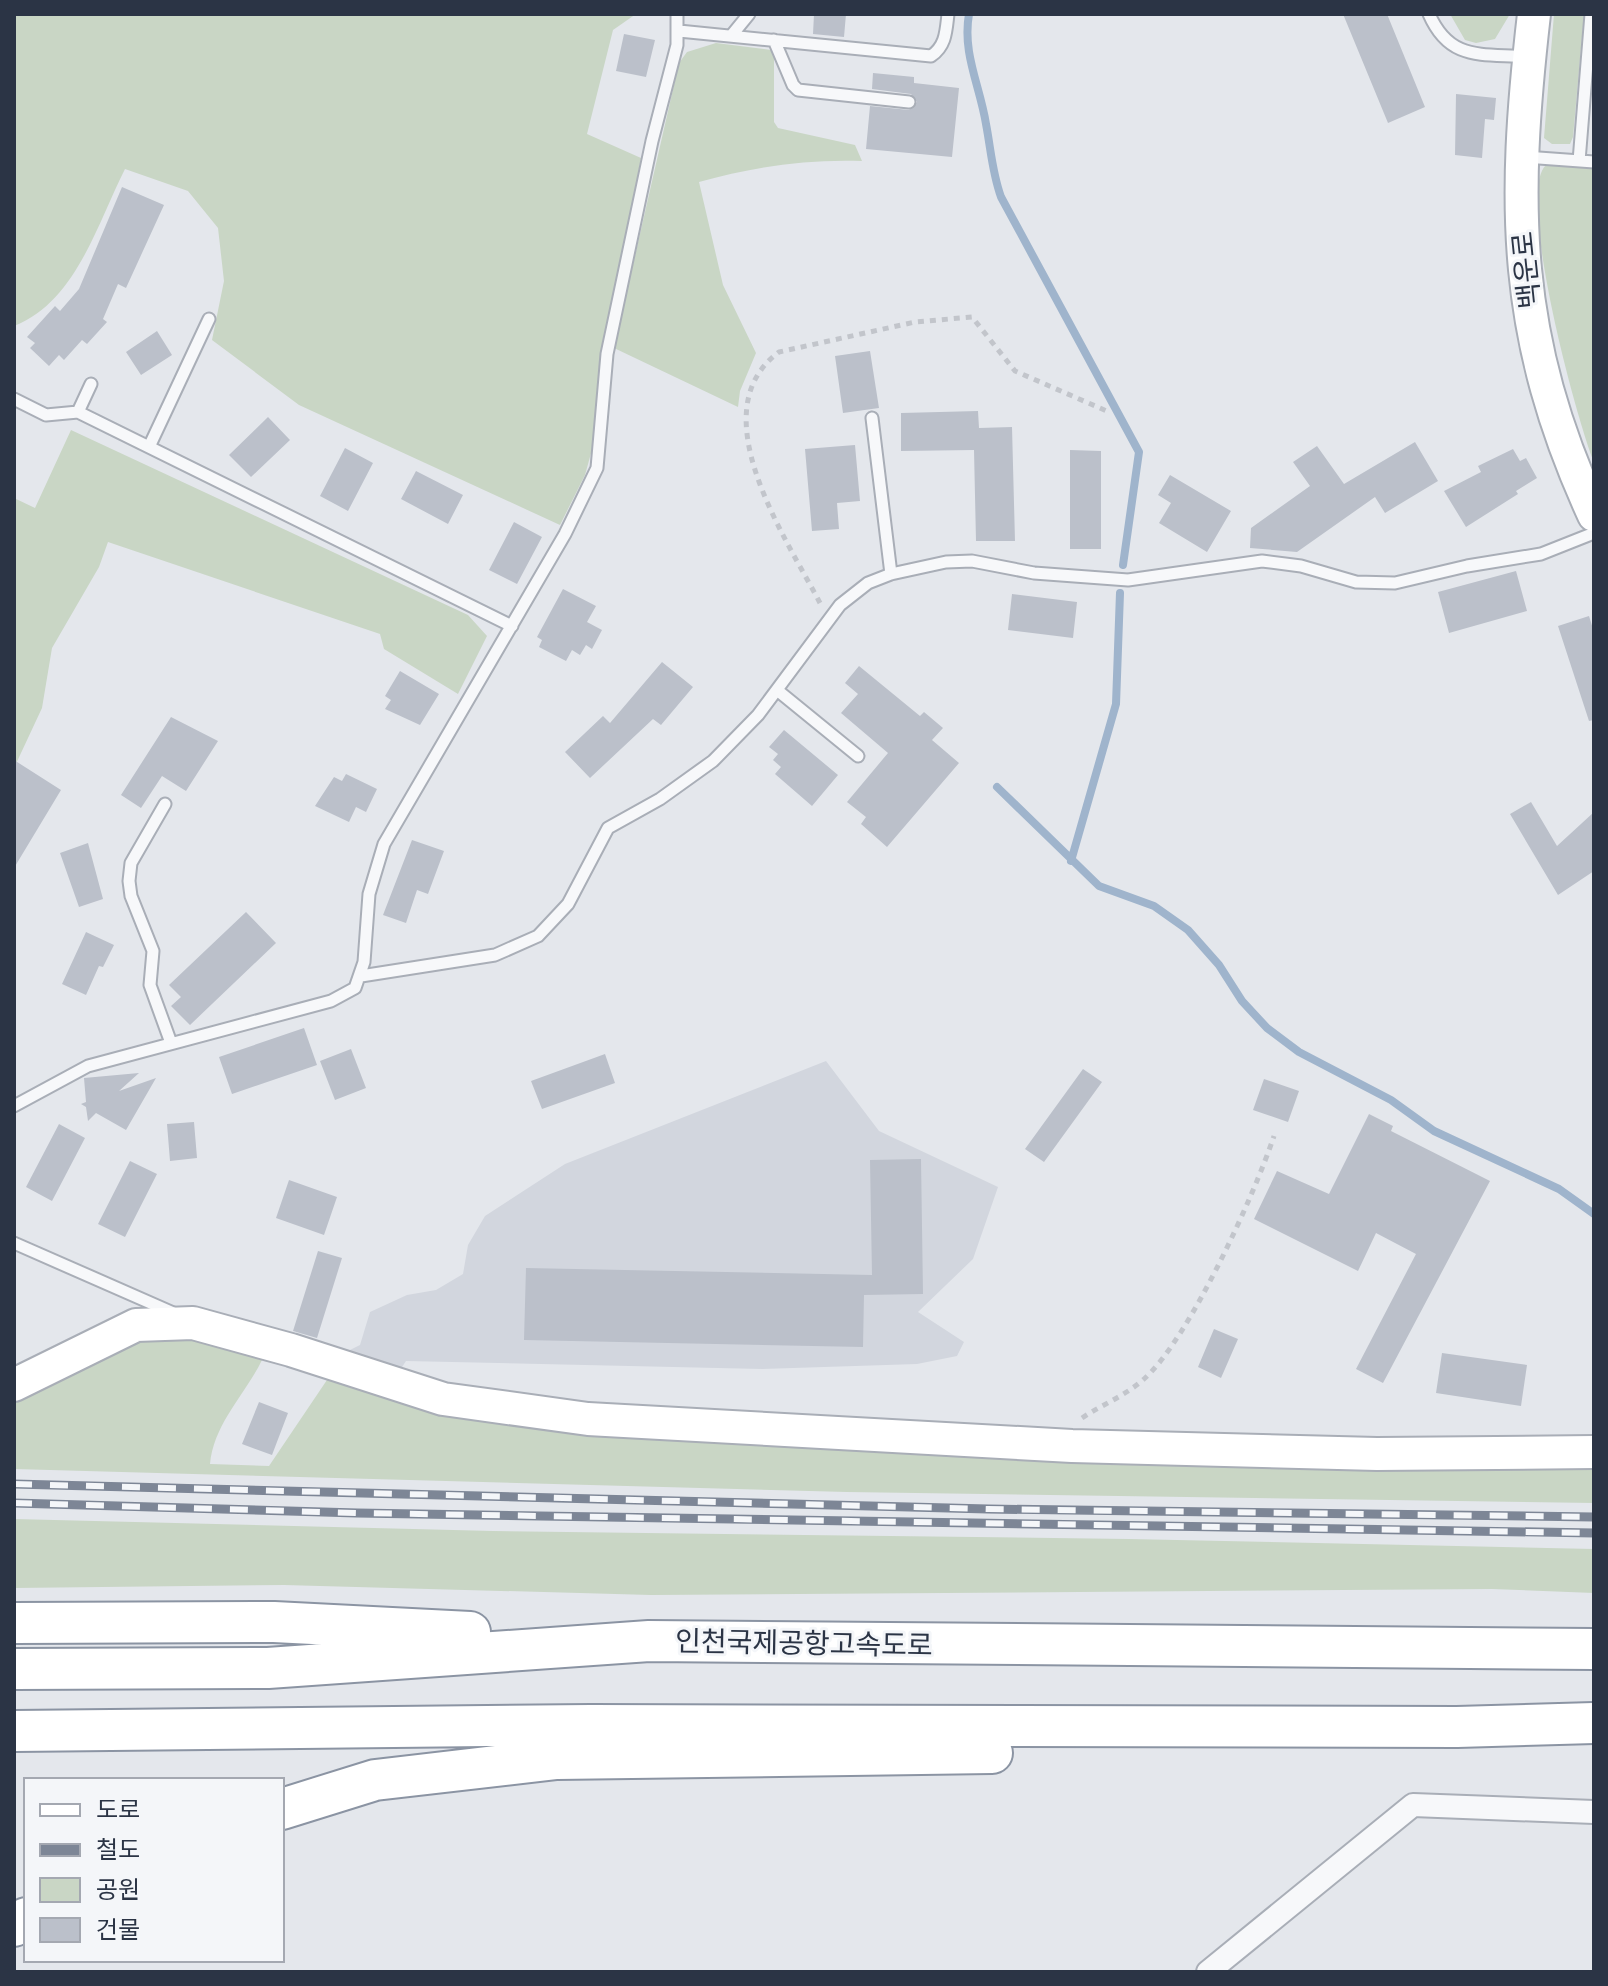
<svg xmlns="http://www.w3.org/2000/svg" width="1608" height="1986" font-family="'Space Grotesk','Noto Sans KR',sans-serif">
<rect width="100%" height="100%" fill="#e4e7ec"/>
<path fill="#d2d6de" d="M826 1061 879 1131 998 1187 973 1259 918 1312 964 1342 957 1356 917 1364 762 1369 406 1361 398 1373 338 1356 360 1345 370 1312 407 1295 436 1290 463 1274 468 1245 485 1216 565 1164Z"/>
<path fill="#c9d6c5" d="M14 14H636L613 30 587 134 641 158 600 368 593 446 585 475 560 525 299 405 212 340 224 281 218 228 188 191 125 169C97 224 76 302 14 326Z
M1450 14H1510L1495 39 1476 43 1465 40Z
M1554 14H1584L1573 137 1570 144H1552L1544 138Z
M716 43 771 50 774 56V122L778 128 855 145 862 161C806 159 753 167 699 182L723 285 756 353 740 391 738 407 614 348 679 63 687 52Z
M1546 165 1594 169V462C1577 421 1515 193 1546 165Z
M71 430 468 615 487 636 458 694 384 649 380 634 108 542 99 567 52 648 42 708 14 768V498L35 508Z
M167 1332 259 1351 262 1360C245 1395 214 1423 210 1464L269 1466 329 1377 465 1415 1594 1464V1503L847 1492 14 1469V1403L82 1369 118 1346Z
M14 1519 493 1531 1129 1539 1594 1549V1593L1492 1589 651 1595 284 1585 14 1588Z"/>
<g fill="none" stroke-linecap="round" stroke-linejoin="round">
<path stroke="#9fb4cc" stroke-width="8" d="M969 14C962 53 980 86 986 124 991 150 992 172 1001 197L1139 452 1123 565
M997 787 1099 886 1154 906 1188 930 1219 965 1242 1001 1267 1028 1299 1052 1391 1100 1434 1131 1559 1189 1594 1214
M1071 861 1116 704 1120 593"/>
</g>
<path fill="#bbc0ca" d="M814 14H846L844 37 813 34Z
M1343 14H1387L1425 107 1388 123Z
M624 34 655 40 646 77 616 71Z
M873 73 914 77V83L959 88 952 157 866 149 870 106 909 110 917 102 911 94 872 89Z
M1456 94 1496 98 1494 120 1485 119 1482 158 1455 155Z
M122 187 164 205 126 288 118 284 103 319 107 322 87 344 82 340 64 360 59 355 49 366 30 348 35 343 27 337 55 306 60 311 79 289Z
M157 331 172 355 141 375 126 352Z
M870 351 879 408 843 413 835 356Z
M978 411 979 428 1012 427 1015 541H976L974 450 901 451V413Z
M268 417 290 440 251 477 229 455Z
M1415 442 1438 481 1385 513 1375 497 1297 552 1250 548 1251 528 1310 486 1293 462 1317 446 1344 484Z
M855 445 860 501 837 503 839 529 812 531 805 449Z
M345 448 373 463 348 511 320 496Z
M1513 449 1520 461 1526 458 1537 478 1516 491 1518 494 1466 527 1444 491 1481 472 1478 466Z
M1070 450 1101 451V549H1070Z
M416 471 463 495 448 524 401 499Z
M1170 475 1231 511 1207 552 1159 523 1171 503 1158 495Z
M514 522 542 537 517 584 489 570Z
M1516 571 1527 611 1449 633 1438 592Z
M563 589 596 606 587 622 602 630 592 649 586 645 580 655 572 650 566 661 539 647 542 640 537 637Z
M1012 594 1077 602 1073 638 1008 630Z
M1589 616 1594 632V720L1589 721 1558 626Z
M662 662 693 687 661 725 653 719 590 778 565 752 603 716 610 723Z
M859 666 920 716 924 712 943 728 932 740 959 763 887 847 861 824 866 817 847 802 888 753 841 713 858 694 845 683Z
M400 671 439 694 420 725 385 709 391 700 385 696Z
M171 717 218 741 186 791 162 776 141 808 121 795Z
M784 730 838 775 812 806 775 774 781 767 773 760 778 754 769 747Z
M14 760 61 790 14 868Z
M346 774 377 789 366 812 356 807 349 822 315 806 334 777 342 781Z
M1531 802 1557 846 1594 812V871L1558 895 1510 814Z
M412 840 444 851 428 894 417 890 406 923 383 915Z
M88 843 103 899 79 907 60 853Z
M246 912 276 943 190 1025 171 1006 181 997 169 985Z
M86 932 114 945 103 967 99 966 86 995 62 984Z
M304 1028 317 1065 232 1094 219 1057Z
M351 1049 366 1088 335 1100 320 1061Z
M605 1054 615 1083 542 1109 531 1081Z
M1083 1069 1102 1082 1044 1162 1025 1149Z
M139 1073 119 1091 156 1078 126 1130 96 1113 88 1121 86 1107 81 1104 86 1102 84 1078Z
M1264 1079 1299 1091 1288 1122 1253 1110Z
M1369 1114 1393 1126 1391 1131 1490 1181 1383 1383 1356 1369 1416 1254 1376 1233 1358 1271 1254 1219 1277 1171 1329 1194Z
M194 1122 197 1158 170 1161 167 1124Z
M59 1124 85 1138 52 1201 26 1187Z
M921 1159 923 1294 864 1295 863 1347 524 1340 526 1268 872 1275 870 1160Z
M130 1161 157 1174 125 1237 98 1224Z
M289 1180 337 1197 324 1235 276 1218Z
M318 1251 342 1258 317 1338 293 1331Z
M1214 1329 1238 1339 1221 1378 1198 1367Z
M1442 1353 1527 1365 1521 1406 1436 1393Z
M259 1402 288 1413 272 1455 242 1444Z"/>
<g fill="none" stroke-linecap="round" stroke-linejoin="round">
<defs>
<path id="lane" d="M1429 14C1450 62 1482 53 1528 57
M679 31 931 56C946 46 946 31 948 14
M731 36 749 14
M774 40 793 85 798 90 909 102
M1525 157 1594 162
M1579 161 1591 14
M14 399 46 415 78 412 512 626
M78 412 91 384
M872 418 891 574
M149 447 209 319
M777 690 858 756
M165 804 131 863 129 881 131 896 153 951 150 985 171 1043
M361 976 495 955 538 936 568 904 608 828 660 799 713 761 758 715 840 605 868 583 891 574 946 562 972 561 1034 573 1128 580 1262 561 1301 566 1356 582 1395 583 1467 566 1541 554 1594 533
M14 1106 88 1066 331 1001 355 988 364 962 369 894 384 844 565 534 597 468 607 354 652 141 677 45V14
M14 1243 178 1315"/>
<path id="street" d="M1208 1972 1413 1805 1594 1812"/>
<path id="secondary" d="M1534 14C1512 205 1512 337 1594 515
M14 1385 136 1325 193 1323 291 1350 443 1399 588 1419 1072 1446 1377 1454 1594 1452"/>
<path id="highway" d="M14 1623 274 1622 470 1632
M14 1669 268 1668 649 1641 1594 1649
M14 1731 591 1725 1457 1727 1594 1723
M282 1809 375 1780 557 1759 992 1753
M14 1926 26 1918"/>
</defs>
<use href="#lane" stroke="#a9aeb7" stroke-width="15"/>
<use href="#street" stroke="#a9aeb7" stroke-width="26"/>
<use href="#secondary" stroke="#a9aeb7" stroke-width="36"/>
<use href="#highway" stroke="#8b94a3" stroke-width="44"/>
<path stroke="#c2c5cb" stroke-width="5" stroke-dasharray="6 6" stroke-linecap="butt" d="M820 603C786 538 699 411 779 352L915 322 972 317 1015 371 1109 412
M1082 1418C1103 1404 1125 1396 1144 1379 1189 1339 1254 1196 1274 1136"/>
<use href="#lane" stroke="#f7f8fa" stroke-width="11"/>
<use href="#street" stroke="#f7f8fa" stroke-width="22"/>
<use href="#secondary" stroke="#fff" stroke-width="32"/>
<use href="#highway" stroke="#fff" stroke-width="40"/>
<defs>
<path id="rail" d="M14 1484 988 1509 1594 1517
M14 1503 357 1513 1594 1533"/>
</defs>
<use href="#rail" stroke="#7d8696" stroke-width="9"/>
<use href="#rail" stroke="#f4f6f9" stroke-width="6" stroke-dasharray="18" stroke-linecap="butt"/>
</g>
<g text-anchor="middle" stroke-width="6" stroke-linejoin="round" paint-order="stroke">
<g font-size="28" fill="#2b3445" stroke="#f4f6f9">
<text transform="translate(1526 270) rotate(-96)" y="10">백운로</text>
<text transform="translate(804 1643) rotate(1)" y="10">인천국제공항고속도로</text>
</g>
</g>
<rect width="1608" height="1986" fill="none" stroke="#2b3445" stroke-width="32"/>
<rect x="24" y="1778" width="260" height="184" fill="#f4f6f9" stroke="#a4a8b1" stroke-width="2"/>
<rect x="40" y="1804" width="40" height="12" fill="#ffffff" stroke="#a4a8b1" stroke-width="2"/>
<text x="96" y="1818" font-size="24" fill="#2b3445">도로</text>
<rect x="40" y="1844" width="40" height="12" fill="#7d8696" stroke="#a4a8b1" stroke-width="2"/>
<text x="96" y="1858" font-size="24" fill="#2b3445">철도</text>
<rect x="40" y="1878" width="40" height="24" fill="#c9d6c5" stroke="#a4a8b1" stroke-width="2"/>
<text x="96" y="1898" font-size="24" fill="#2b3445">공원</text>
<rect x="40" y="1918" width="40" height="24" fill="#bbc0ca" stroke="#a4a8b1" stroke-width="2"/>
<text x="96" y="1938" font-size="24" fill="#2b3445">건물</text>
</svg>
